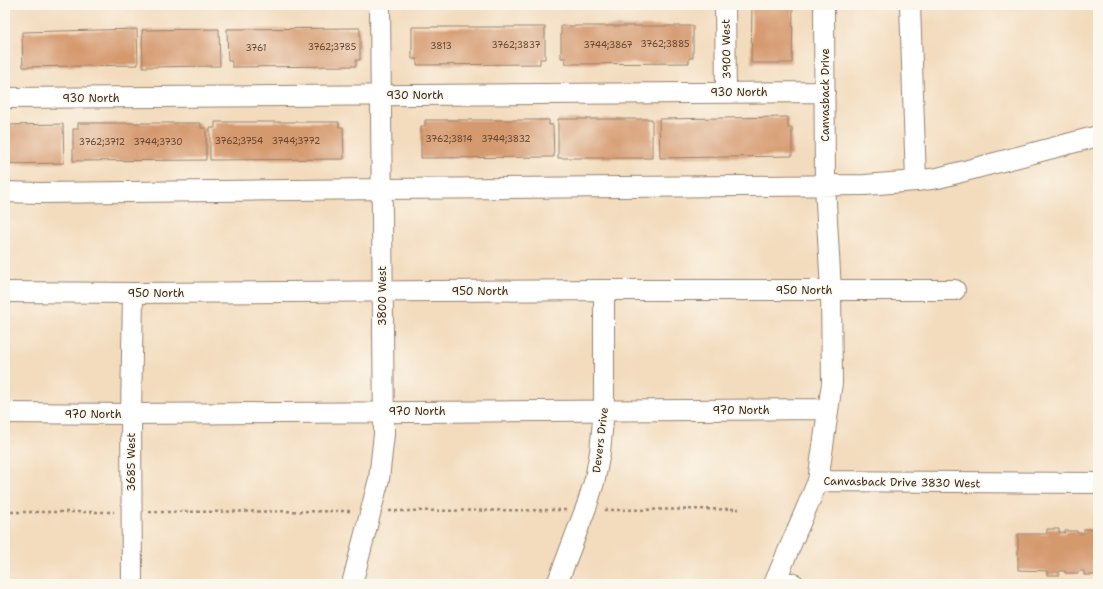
<svg xmlns="http://www.w3.org/2000/svg" width="1103" height="589" font-family="'Shantell Sans',sans-serif">
<rect width="100%" height="100%" fill="#fbf7ec"/>
<filter id="ink" filterUnits="userSpaceOnUse"><feTurbulence type="fractalNoise" baseFrequency=".025" numOctaves="2"/><feDisplacementMap in="SourceGraphic" scale="8" xChannelSelector="R" yChannelSelector="G"/><feConvolveMatrix kernelMatrix="1 2 1 2 8 2 1 2 1" color-interpolation-filters="sRGB"/></filter>
<filter id="wash" filterUnits="userSpaceOnUse"><feTurbulence type="fractalNoise" baseFrequency=".012" numOctaves="4" result="noise"/><feDisplacementMap in="SourceGraphic" scale="16" xChannelSelector="R" yChannelSelector="G"/><feGaussianBlur stdDeviation="0.9" result="paint"/><feColorMatrix in="noise" values="0 0 0 0 0 0 0 0 0 0 0 0 0 0 0 0 0 1.4 0 .05"/><feComposite in="paint" operator="in"/></filter>
<g filter="url(#wash)">
<rect width="100%" height="100%" fill="#f3dbbd"/>
<g id="blocks">
<path fill="#d5996e" d="M752 5H793L792 63H751Z
M561 26H693V58H689V63L566 64 565 58H561Z
M412 27H545V59H540V64L417 65V59H412Z
M360 28V60H356V66L232 67V61H228L227 29Z
M137 29 138 65 23 67 22 32Z
M219 29 220 66 143 67 142 30Z
M788 117V128H792V156L660 158 659 119Z
M558 119H652V158H558Z
M425 120H549V125H553L554 157 421 158V126H425Z
M215 122H339V127H343L344 159 210 160V128H215Z
M78 123H201V128H206V160L73 161V129H78Z
M63 124 64 163 5 164V125Z
M1047 529H1059V533H1065V531H1077V533H1084V529H1096V534H1098V571H1096V575H1084V571H1078V573H1065V571H1059V575H1047V571L1018 570V534H1047Z"/>
</g>
</g>
<g filter="url(#ink)">
<use href="#blocks" fill-opacity="0" stroke="#97826e" stroke-width="1"/>
<g fill="none" stroke-linecap="round" stroke-linejoin="round">
<defs>
<path id="minor" d="M725 5 726 92
M910 5 916 181
M5 98 825 92
M5 192 40 193 382 189 865 185 916 181 938 178 1098 136
M5 292 133 293 604 290H955
M5 413 131 414 828 409
M818 481 832 383 831 290 825 185 824 5
M777 579 794 584
M132 584 131 414 133 293
M352 584 379 479 384 434 380 5
M557 584 587 505 595 479 600 452 604 410V290
M774 584 818 481 1098 483"/>
</defs>
<use href="#minor" stroke="#97826e" stroke-width="22"/>
<path stroke="#97826e" stroke-width="2.5" stroke-dasharray="3 3" stroke-linecap="butt" d="M605 510 739 509
M389 511 566 510
M5 512H114
M149 512 352 511"/>
<use href="#minor" stroke="#fff" stroke-width="20"/>
</g>
</g>
<g text-anchor="middle" stroke-width="3" stroke-linejoin="round" paint-order="stroke">
<g font-size="9" fill="#624632">
<text x="665" y="47">3762;3885</text>
<text x="516" y="48">3762;3837</text>
<text x="608" y="48">3744;3867</text>
<text x="441" y="49">3813</text>
<text x="332" y="50">3762;3785</text>
<text x="256" y="51">3761</text>
<text x="449" y="142">3762;3814</text>
<text x="506" y="142">3744;3832</text>
<text x="239" y="144">3762;3754</text>
<text x="296" y="144">3744;3772</text>
<text x="102" y="145">3762;3712</text>
<text x="158" y="145">3744;3730</text>
</g>
<g font-size="11" fill="#3b2a1e" stroke="#fbf7ec">
<text transform="translate(726 49) rotate(-91)" y="4">3900 West</text>
<text x="739" y="96">930 North</text>
<text x="415" y="99">930 North</text>
<text transform="translate(825 95) rotate(-90)" y="4">Canvasback Drive</text>
<text x="91" y="102">930 North</text>
<text x="804" y="294">950 North</text>
<text x="480" y="295">950 North</text>
<text x="156" y="297">950 North</text>
<text transform="translate(382 296) rotate(-90)" y="4">3800 West</text>
<text x="741" y="414">970 North</text>
<text x="417" y="415">970 North</text>
<text x="93" y="418">970 North</text>
<text transform="translate(600 440) rotate(-83)" y="4">Devers Drive</text>
<text transform="translate(131 462) rotate(-90)" y="4">3685 West</text>
<text transform="translate(902 482) rotate(1)" y="4">Canvasback Drive 3830 West</text>
</g>
</g>
<rect width="1103" height="589" fill="none" stroke="#fbf7ec" stroke-width="20"/>
</svg>
